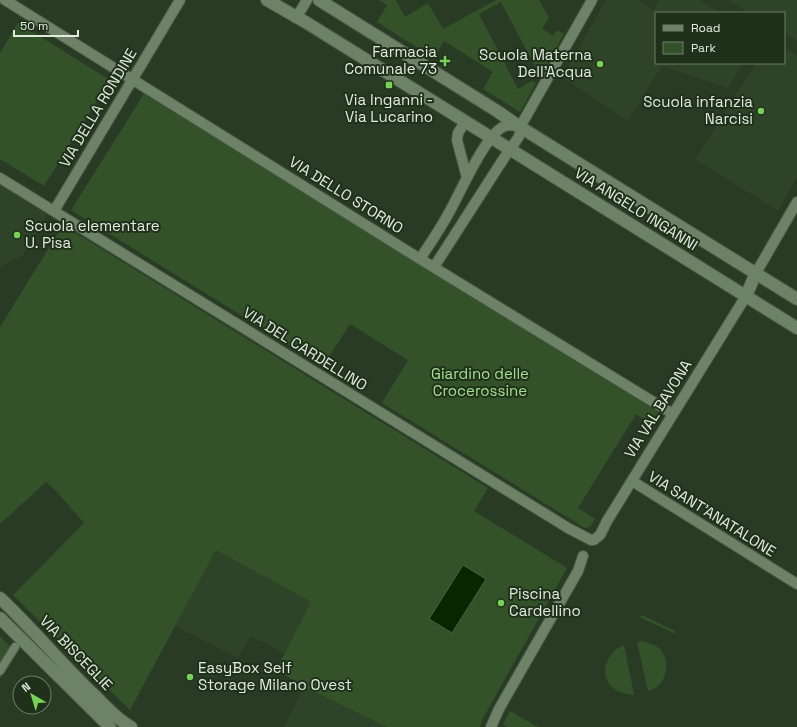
<svg xmlns="http://www.w3.org/2000/svg" width="797" height="727" font-family="'Space Grotesk',sans-serif">
<rect width="100%" height="100%" fill="#2a3b25"/>
<path fill="#2e4327" d="M606 0H639L653 10 659 0H699L721 13H656V63H744L728 88 662 66 628 121 562 77Z
M728 0H797V41L784 33V13H750Z
M784 48 797 56V177L778 211 695 159 756 63H784Z
M0 185 47 214 22 256 0 267Z
M216 549 311 602 285 654 251 636 237 658 175 626Z
M304 687 387 727H284Z"/>
<path fill="#335229" d="M378 0H396L405 17 428 3 443 29 496 0H539L549 18 542 28 553 36 557 30 564 34 542 73 536 68 501 2 479 14 518 89 532 81 536 83 520 112 483 89 493 72 444 41 434 58 377 22 387 5Z
M18 23 110 80 44 186 0 159V53Z
M144 94 658 412 659 416 653 425 636 414 578 508 595 519 590 527 585 528 382 403 408 360 350 324 323 366 71 210Z
M63 225 488 488 474 511 567 568 482 720 480 727H387L304 687 301 684 276 670 311 602 216 550 130 710 13 595 84 523 57 492 46 482 0 524V327Z
M642 615 675 631 676 634 639 617Z
M0 636 16 653 0 679Z
M642 641C647 643 656 645 660 649 672 662 666 688 648 691L637 642Z
M624 645 634 695C626 694 617 692 611 686 598 673 608 651 624 645Z
M510 711 538 727H507L503 724Z"/>
<path fill="#082700" stroke="#496243" d="M463 565 486 579 452 633 429 619Z"/>
<g fill="none" stroke-linecap="round" stroke-linejoin="round">
<defs>
<path id="pedestrian" d="M0 671 15 647"/>
<path id="minor" d="M5 0 412 254 673 414
M296 18 307 0
M465 122 458 133 457 140 467 178
M520 127 592 0
M0 178 568 528 591 540H594L600 535 607 521 746 296
M54 211 180 0
M420 259C431 242 443 225 452 207 462 189 487 132 505 126 510 124 515 126 520 127
M434 267 504 158 518 138 520 134V127
M756 273 797 202
M632 481 797 584
M491 727 499 709 578 571 583 556"/>
<path id="tertiary" d="M267 0 307 23 797 328
M319 0 497 111 520 127 797 299
M746 296 756 273"/>
<path id="secondary" d="M0 598C32 628 60 662 92 693 104 704 116 719 131 727
M0 618 110 727"/>
</defs>
<use href="#pedestrian" stroke="#485743" stroke-width="10"/>
<use href="#minor" stroke="#485743" stroke-width="12"/>
<use href="#tertiary" stroke="#485743" stroke-width="14"/>
<use href="#secondary" stroke="#485743" stroke-width="14"/>
<use href="#pedestrian" stroke="#6e8268" stroke-width="8"/>
<use href="#minor" stroke="#6e8268" stroke-width="10"/>
<use href="#tertiary" stroke="#6e8268" stroke-width="12"/>
<use href="#secondary" stroke="#6e8268" stroke-width="12"/>
</g>
<g fill="#78d258" stroke="#20311b" stroke-width="1.5">
<path d="M443 55h4v4h4v4h-4v4h-4v-4h-4v-4h4z"/>
<circle cx="600" cy="64" r="4"/>
<rect x="385" y="81" width="8" height="8" rx="2"/>
<circle cx="761" cy="111" r="4"/>
<circle cx="17" cy="235" r="4"/>
<circle cx="501" cy="603" r="4"/>
<circle cx="190" cy="677" r="4"/>
</g>
<g text-anchor="middle" stroke-width="4" stroke-linejoin="round" paint-order="stroke">
<g font-size="15" fill="#e1ecde" stroke="#20311b" text-anchor="end">
<text x="437" y="57">Farmacia<tspan x="437" dy="17">Comunale 73</tspan></text>
<text x="592" y="60">Scuola Materna<tspan x="592" dy="17">Dell'Acqua</tspan></text>
<text x="389" y="105" text-anchor="middle">Via Inganni -<tspan x="389" dy="17">Via Lucarino</tspan></text>
<text x="753" y="107">Scuola infanzia<tspan x="753" dy="17">Narcisi</tspan></text>
<text x="25" y="231" text-anchor="start">Scuola elementare<tspan x="25" dy="17">U. Pisa</tspan></text>
<text x="509" y="599" text-anchor="start">Piscina<tspan x="509" dy="17">Cardellino</tspan></text>
<text x="198" y="673" text-anchor="start">EasyBox Self<tspan x="198" dy="17">Storage Milano Ovest</tspan></text>
</g>
<g font-size="15" fill="#e1ecde" stroke="#20311b">
<text transform="translate(98 108) rotate(-59)" y="5">VIA DELLA RONDINE</text>
<text transform="translate(346 195) rotate(32)" y="5">VIA DELLO STORNO</text>
<text transform="translate(636 209) rotate(32)" y="5">VIA ANGELO INGANNI</text>
<text transform="translate(305 349) rotate(32)" y="5">VIA DEL CARDELLINO</text>
<text transform="translate(658 409) rotate(-58)" y="5">VIA VAL BAVONA</text>
<text transform="translate(712 514) rotate(32)" y="5">VIA SANT'ANATALONE</text>
<text transform="translate(76 653) rotate(46)" y="5">VIA BISCEGLIE</text>
</g>
<g font-size="15" fill="#a3e08f" stroke="#20311b">
<text x="480" y="379">Giardino delle<tspan x="480" dy="17">Crocerossine</tspan></text>
</g>
</g>
<rect x="655" y="12" width="130" height="52" fill="#20311b" stroke="#6d7c69"/>
<rect x="663" y="25" width="20" height="6" fill="#6e8268" stroke="#6d7c69"/>
<text x="691" y="32" font-size="12" fill="#e1ecde">Road</text>
<rect x="663" y="42" width="20" height="12" fill="#335229" stroke="#6d7c69"/>
<text x="691" y="52" font-size="12" fill="#e1ecde">Park</text>
<g transform="translate(32 695) rotate(322)"><circle r="19" fill="#20311b" stroke="#6d7c69"/>
<path d="M0-3L7 15L0 10L-7 15Z" fill="#78d258"/>
<text y="-6" font-size="11" font-weight="bold" text-anchor="middle" fill="#e1ecde">N</text>
</g>
<path d="M14 30v6h64v-6" fill="none" stroke="#e1ecde" stroke-width="2"/>
<text x="20" y="30" font-size="12" fill="#e1ecde" stroke="#20311b" stroke-width="3" paint-order="stroke">50 m</text>
</svg>
